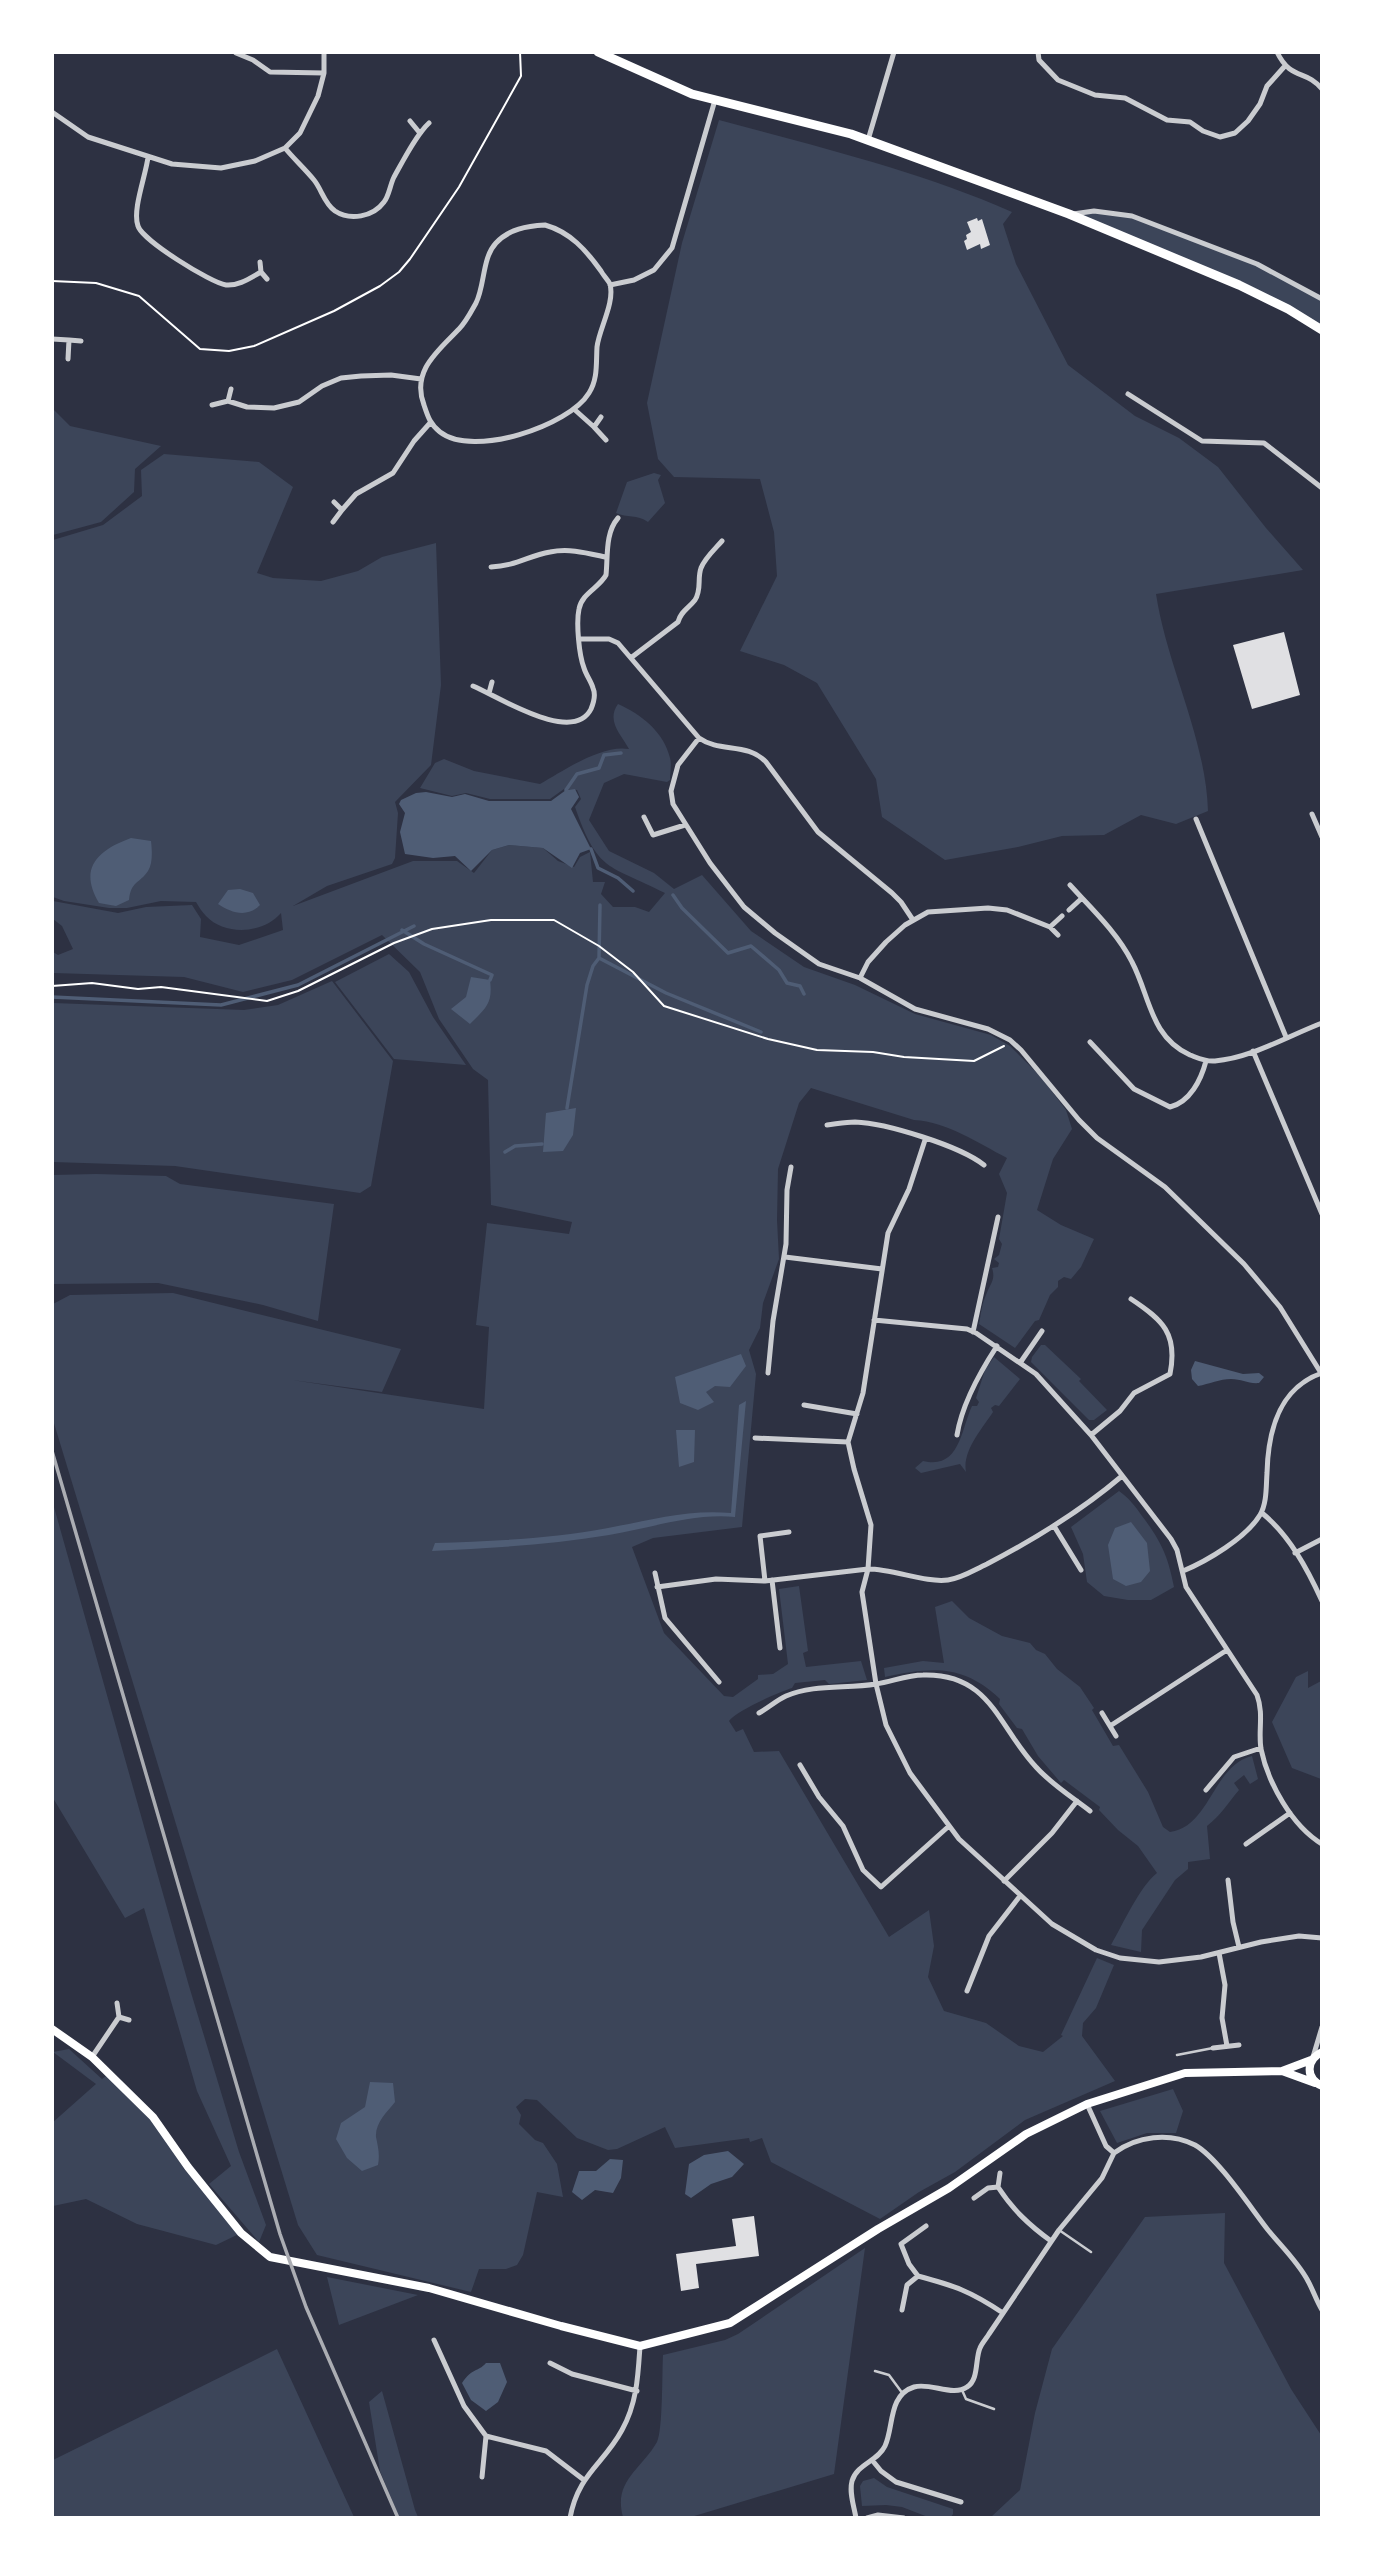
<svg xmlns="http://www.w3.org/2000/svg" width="1374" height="2570" font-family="'DejaVu Sans',sans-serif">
<rect width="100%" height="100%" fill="#2d3142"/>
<path fill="#3c4559" d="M719 120C818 147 919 171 1012 212L1003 224 1016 264 1068 365 1135 416 1179 438 1218 467 1266 528 1303 570 1156 594C1167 666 1206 739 1208 811L1176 824 1141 815 1104 835 1062 836 1018 847 945 860 882 817 876 779 817 683 784 665 740 651 777 576 774 532 760 479 674 477 658 459 647 403 682 243Z
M1094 211 1132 216 1257 264 1321 299V330L1288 309 1069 214Z
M53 409 70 426 161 446 135 469 134 492 101 522 53 535Z
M164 454 259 462 293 487 257 573 273 578 321 581 358 571 382 557 436 543 441 685 431 765 395 802 398 813 395 858 392 864 327 886 293 906 413 861H457L474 873 492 850 509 845 543 848 558 861 574 867 580 857 590 852 593 882H605L601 894 613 907H635L649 912 665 893C608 864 598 873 575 807L581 799 577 790 564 789 550 799H490L466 793 452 796 420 788 435 763 444 759 474 771 540 784C563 771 602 744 629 749 621 734 606 721 618 704 641 714 664 732 670 758 672 764 670 773 670 780L667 782 624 774 604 783 589 820 609 851 654 873 674 889 702 875 751 931 804 967 855 985 915 1014 991 1035 1010 1046 1041 1077 1066 1110 1072 1129 1053 1159 1037 1210 1061 1225 1094 1239 1081 1267 1071 1279 1064 1277 1058 1281V1287L1050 1295 1039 1320 1035 1321 1015 1348 979 1324C981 1314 982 1303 986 1295 990 1284 996 1280 992 1268L998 1267 999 1263 994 1259 999 1255 1002 1244 999 1239 1007 1193 999 1174 1007 1158C978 1143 948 1122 914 1120L811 1088 799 1103 778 1169 777 1220 779 1259 763 1303 760 1328 749 1350 756 1374 742 1527 653 1538 632 1547 664 1633 724 1696 733 1697 758 1679V1675L773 1674 788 1664 779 1589 799 1586 808 1651 803 1653 806 1667 861 1661 867 1680 829 1684 825 1680 795 1683 792 1688C779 1692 736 1711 729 1721L736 1732 743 1729 754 1752 779 1751 889 1937 929 1910 934 1946 928 1977 944 2011 986 2023 1019 2046 1043 2052 1063 2036 1061 2035 1097 1958 1114 1965 1096 2008 1083 2023 1082 2036 1115 2081 1025 2120 955 2172 919 2192 880 2219 771 2162 762 2138 750 2142 749 2138 675 2148 665 2127 617 2149 608 2150 577 2138 537 2100 525 2099 516 2107 521 2115 519 2124 535 2140 543 2143 557 2164 563 2197 537 2192 523 2255 517 2265 506 2269H479L471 2292 317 2255 298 2225 53 1420V1304L70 1295 173 1293 401 1349 382 1392 292 1380 484 1409 489 1327 476 1325 487 1223 569 1234 572 1222 491 1205 488 1080 473 1069 439 1019 420 972 382 935 292 980 243 992 184 977 53 973V952L58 955 73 949 62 926 53 919V901L118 913 146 907 192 905 201 919 200 937 239 945 283 930 281 913C263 934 225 936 206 916 202 912 199 907 196 902L161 901 127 908H109L64 901 53 897V540L103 525 142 496 141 470Z
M654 473 661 475 658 480 665 503 648 522C637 514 627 518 616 513L627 482Z
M389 954 409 972 433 1017 466 1065 394 1059 335 982Z
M332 981 393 1061 371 1186 360 1193 175 1166 53 1162V1003L244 1010 278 1005Z
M96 1174 166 1176 180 1184 334 1204 318 1321 263 1305 158 1283 53 1284V1175Z
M1041 1345H1045L1081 1379 1079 1381 1107 1410 1094 1420H1089L1031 1362 1032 1357Z
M994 1357 1020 1379 999 1406 995 1405 991 1408 993 1412C982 1429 962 1451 966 1472L960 1464 921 1473 915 1468 923 1461C960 1470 961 1429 972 1406H977L979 1402 976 1398 985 1370Z
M1119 1491C1129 1498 1135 1506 1142 1516 1161 1541 1168 1556 1174 1587L1151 1600H1128L1104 1596 1087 1582 1083 1554 1071 1527Z
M52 1500 189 1986 239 2152 266 2225 259 2242 209 2184 231 2166 197 2091 144 1908 125 1918 53 1798Z
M952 1601 969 1618 1002 1636 1030 1643 1036 1650 1045 1654 1057 1669 1080 1687 1094 1708 1092 1710 1113 1746 1119 1745 1148 1792 1163 1827 1170 1832C1210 1827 1213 1765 1252 1756L1258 1779 1250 1784 1244 1775 1234 1783 1239 1790C1228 1803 1220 1816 1207 1826L1210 1859 1188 1862V1869L1175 1880 1142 1930 1141 1952 1111 1945C1123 1924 1140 1886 1157 1873L1138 1846 1118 1830 1099 1810 1100 1807 1064 1780 1061 1783 1038 1756 1022 1729 1017 1728 999 1704 1000 1699C963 1664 932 1667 885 1677L884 1668 923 1661 944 1663 935 1607Z
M1308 1671V1688L1321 1681V1779L1292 1768 1272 1722 1296 1677Z
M69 2049 102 2079 109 2074 153 2117 184 2169 241 2233 216 2245 137 2224 86 2199 53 2206 52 2123 96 2084 53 2052Z
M1173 2089 1183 2111 1176 2133H1147L1117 2143 1100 2111Z
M1225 2213 1224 2263 1291 2389 1321 2435V2517H991L1020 2490 1035 2413 1052 2349 1145 2217Z
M865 2248 834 2474 691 2517H623C613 2481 641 2470 657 2442 663 2430 662 2372 663 2355L725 2340 738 2334Z
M327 2277 418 2295 339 2325Z
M277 2349 354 2517H53V2460Z
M382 2391 415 2510 418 2517H399L380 2471 369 2402Z
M874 2478 887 2487 953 2509V2514L951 2517H928L902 2507 886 2505 862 2506 860 2486 863 2481Z"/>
<path fill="#4f5d75" d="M575 789 579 797 571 809 591 849 580 853 572 868 543 848 509 845 492 850 471 871 455 856 433 858 405 854 400 832 405 813 399 804 401 800 416 793 426 792 452 797 465 794 489 801H551L566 790Z
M131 838 151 841C152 850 153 863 148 871 139 884 131 881 129 900L116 906 99 903C78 868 98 850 131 838Z
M240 889 253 893 260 905C248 918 231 913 218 904L228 890Z
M471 977 490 980C493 1004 486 1008 470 1024L451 1009 466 997Z
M576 1108 573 1135 563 1151 543 1152 546 1113Z
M741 1354 746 1366 730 1387 715 1386 706 1392 714 1402 698 1410 680 1403 675 1377Z
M1195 1361 1243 1374 1259 1373 1264 1377 1259 1383C1248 1384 1242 1379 1231 1379 1220 1379 1209 1384 1198 1386L1192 1379 1191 1370Z
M746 1401 735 1517C693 1513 651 1528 609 1535 550 1545 491 1548 432 1551L435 1543C493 1541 550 1539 608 1528 650 1520 688 1509 731 1513L739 1405Z
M676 1430H695L694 1462 679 1467Z
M1131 1522 1147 1543 1150 1571 1141 1582 1126 1586 1113 1579 1108 1545 1115 1528Z
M370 2082 393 2083 395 2102C387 2112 375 2123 376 2137 378 2147 380 2154 378 2165L362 2171 347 2158 336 2139 341 2123 365 2107Z
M728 2151 744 2164 732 2177 711 2184 691 2198 685 2194 689 2164 704 2155Z
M610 2159 623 2160 621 2178 613 2193 595 2190 582 2200 572 2192 579 2171H596Z
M486 2363H500L507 2382 498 2402 486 2411 471 2400 462 2383C473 2367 477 2373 486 2363Z"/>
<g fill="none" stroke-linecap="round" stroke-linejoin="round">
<path stroke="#4f5d75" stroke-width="3.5" d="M566 790 577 774 599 768 604 755 621 753
M591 849 598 868 618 878 633 891
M673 895 682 908 728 953 751 946 779 970 787 983 800 986 804 994
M600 905 599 958 666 993 761 1032
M402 930 424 944 492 975 490 980
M52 997 221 1005 298 985 414 926
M567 1108 587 985 593 966 599 958
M505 1152 515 1146 542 1144"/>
</g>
<path fill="#e0e0e3" d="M977 218 978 221 982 219 990 245 981 249 980 244 967 250 964 241 967 239 966 235 971 232 967 222Z
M1284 632 1300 695 1252 709 1233 645Z
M754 2216 759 2256 696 2264 699 2288 681 2291 676 2254 736 2246 732 2219Z"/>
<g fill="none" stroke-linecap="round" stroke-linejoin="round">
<path stroke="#fff" stroke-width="2" d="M52 281 96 283 139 296 200 349 229 351 254 346 334 311 380 286 399 272 410 259 459 187 521 76 520 52
M52 986 92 983 138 989 161 987 267 1001 298 991 394 943 432 929 491 920H554L599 946 633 972 664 1006 768 1039 817 1050 873 1052 904 1057 974 1061 1004 1046"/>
<path stroke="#caccd0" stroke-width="2.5" d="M1177 2055 1213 2048
M1059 2230 1091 2252
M875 2371 889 2375 903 2394
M962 2390 966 2399 994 2409"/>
<path stroke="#caccd0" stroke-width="5" d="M1038 52 1039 60 1058 80 1095 95 1125 98 1167 120 1190 122 1203 131 1220 137 1235 133 1248 121 1260 104 1267 86 1284 67
M1277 52C1291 81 1306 69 1322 89
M236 53 253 60 270 72 324 73
M52 112 88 137 172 164 221 168 255 161 285 148 300 133 318 96 324 73V52
M410 121 419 132
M868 140 894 52
M285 148C294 159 305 169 314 180 322 190 324 203 335 211 350 221 373 217 384 202 389 196 390 185 394 177 403 161 416 135 429 123
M148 157C146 175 132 210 138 226 142 240 211 283 226 285 239 286 250 278 261 272
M1073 214 1094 211 1132 216 1257 264 1322 299
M545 225C570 232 586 250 601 271 603 275 608 280 610 284 615 303 599 329 597 347 596 363 598 379 589 393 569 426 473 458 440 432 430 424 428 417 424 405 411 371 438 351 459 329 466 322 471 312 476 303 485 285 482 258 496 243 509 229 527 226 545 225Z
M260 262 261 272 267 279
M610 285 634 280 654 270 672 248 715 100
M52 339 69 340
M68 359 69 340 81 341
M1128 394 1202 441 1264 443 1322 488
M228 401 231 389
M212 405 228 401 247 407 274 408 299 402 322 386 341 378 361 376 391 375 421 379
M575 410 594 427
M601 417 594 427 606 440
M342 510 356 494 393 473 414 441 430 423
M333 522 342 510 334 502
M491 567C516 566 528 556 550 552 569 548 587 553 605 557
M580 639H609L618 643 699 738
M632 657 678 622C681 611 688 609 695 600 702 589 697 579 701 568 705 558 715 549 722 541
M473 686C499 697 573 745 591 709 594 702 596 695 593 688 591 681 586 675 584 668 579 655 576 623 579 609 582 593 599 588 606 575 608 556 605 533 618 518
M489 693 492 682
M1312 814 1322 837
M644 817 653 835 685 825
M1196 819 1286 1037
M1070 885 1082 898
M1069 910 1082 898C1100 917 1120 938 1132 962 1150 996 1150 1037 1190 1055 1198 1058 1206 1062 1215 1061 1251 1058 1288 1036 1322 1023
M913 920 901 902 892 893 818 832 766 762C747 742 720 753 699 738L678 765 671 791 673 804 710 863 744 907 775 933 819 964 860 978 915 1009 988 1029 1010 1040 1021 1050 1079 1120 1097 1138 1165 1187 1244 1264 1280 1307 1321 1373
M1050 927 1058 935
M860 978 868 962 886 942 905 925 928 912 988 908 1007 910 1050 927 1062 916
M1090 1042 1134 1089 1170 1107C1190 1102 1201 1080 1206 1061
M1253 1051 1322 1214
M827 1125C836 1124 846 1122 855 1122 886 1123 960 1146 984 1165
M925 1140 909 1189 888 1233 863 1393 848 1442 854 1469 871 1525 868 1569 862 1592 876 1684 886 1725 910 1773 959 1839 1052 1924 1096 1950 1120 1958 1159 1962 1201 1957 1261 1942 1299 1936 1322 1938
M785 1257 882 1269
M874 1320 967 1329 976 1333 1036 1374 1091 1435 1171 1539 1177 1550 1186 1587 1257 1695C1264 1714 1258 1731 1261 1749 1268 1783 1292 1826 1322 1844
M973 1332 998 1217
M1020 1363 1042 1331
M768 1373 773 1321 786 1244 787 1190 791 1167
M804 1405 857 1414
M957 1435C962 1404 980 1372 997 1346
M1091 1435 1120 1411 1134 1393 1170 1374C1178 1334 1163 1320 1131 1299
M755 1438 848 1442
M1262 1513C1289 1535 1307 1568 1322 1601
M1054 1526 1081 1570
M1295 1553 1322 1539
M1183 1571C1207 1561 1246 1538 1260 1515 1267 1503 1266 1487 1267 1473 1268 1432 1278 1388 1322 1373
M655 1573 665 1618 719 1682
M772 1580 780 1648
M765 1581 760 1536 789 1532
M657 1587 716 1579 765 1581 868 1569C894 1569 925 1583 948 1580 962 1578 974 1570 987 1564 1035 1539 1081 1511 1122 1476
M759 1713C768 1708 777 1700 786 1696 813 1684 847 1689 876 1684 891 1682 907 1675 923 1675 991 1673 998 1727 1036 1767 1051 1784 1072 1797 1090 1811
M1102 1713 1116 1736
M1110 1726 1227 1650
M800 1765 819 1797 843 1826 863 1870 881 1887 949 1826
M1206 1790 1234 1757 1261 1748
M1246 1844 1290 1813
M1228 1880 1233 1922 1239 1947
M1004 1881 1052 1833 1077 1801
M1219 1953 1225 1985 1222 2018 1227 2046
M967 1991 989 1936 1020 1896
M119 2017 129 2020
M1213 2048 1239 2045
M92 2057 119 2017 117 2003
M1313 2057 1322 2027
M1114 2153C1137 2136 1169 2132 1195 2145 1218 2158 1250 2207 1268 2230 1281 2246 1298 2262 1308 2281 1313 2290 1316 2300 1322 2310
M1000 2173 998 2187C1013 2210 1029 2225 1051 2241
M974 2198 988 2188 998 2187
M918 2276 909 2264 901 2244 926 2226
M902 2310 907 2285 918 2276C955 2286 970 2291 1003 2313
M434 2340 464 2406 486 2436 546 2451 584 2480
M550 2363 572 2374 637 2391
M872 2460 881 2471 896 2482 961 2502
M482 2477 486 2436
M570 2518C578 2474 603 2465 622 2430 637 2403 638 2376 640 2346
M856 2518C854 2506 849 2493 852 2481 857 2464 878 2461 885 2446 894 2427 888 2395 914 2387 930 2382 953 2397 967 2387 979 2380 975 2359 980 2348 982 2343 986 2339 989 2334L1059 2230 1102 2178 1114 2153 1106 2146 1087 2104
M867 2518 878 2515 904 2518"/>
<path stroke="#fff" stroke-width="8" d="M52 2029 92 2057 153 2117 188 2167 241 2233 270 2257 429 2288 561 2326 640 2346 730 2323 878 2229 949 2188 1026 2134 1087 2104 1185 2073 1282 2071 1311 2060
M1322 2052C1306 2060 1305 2078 1322 2086
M1282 2071 1315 2083"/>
<path stroke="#fff" stroke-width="9" d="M598 52 692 94 851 134 1069 214 1239 285 1288 309 1322 330"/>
<path stroke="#abadb3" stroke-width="3.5" d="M52 1451 280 2234 306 2307 398 2518"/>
</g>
<rect width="1374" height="2570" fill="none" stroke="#ffffff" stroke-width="108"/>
</svg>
